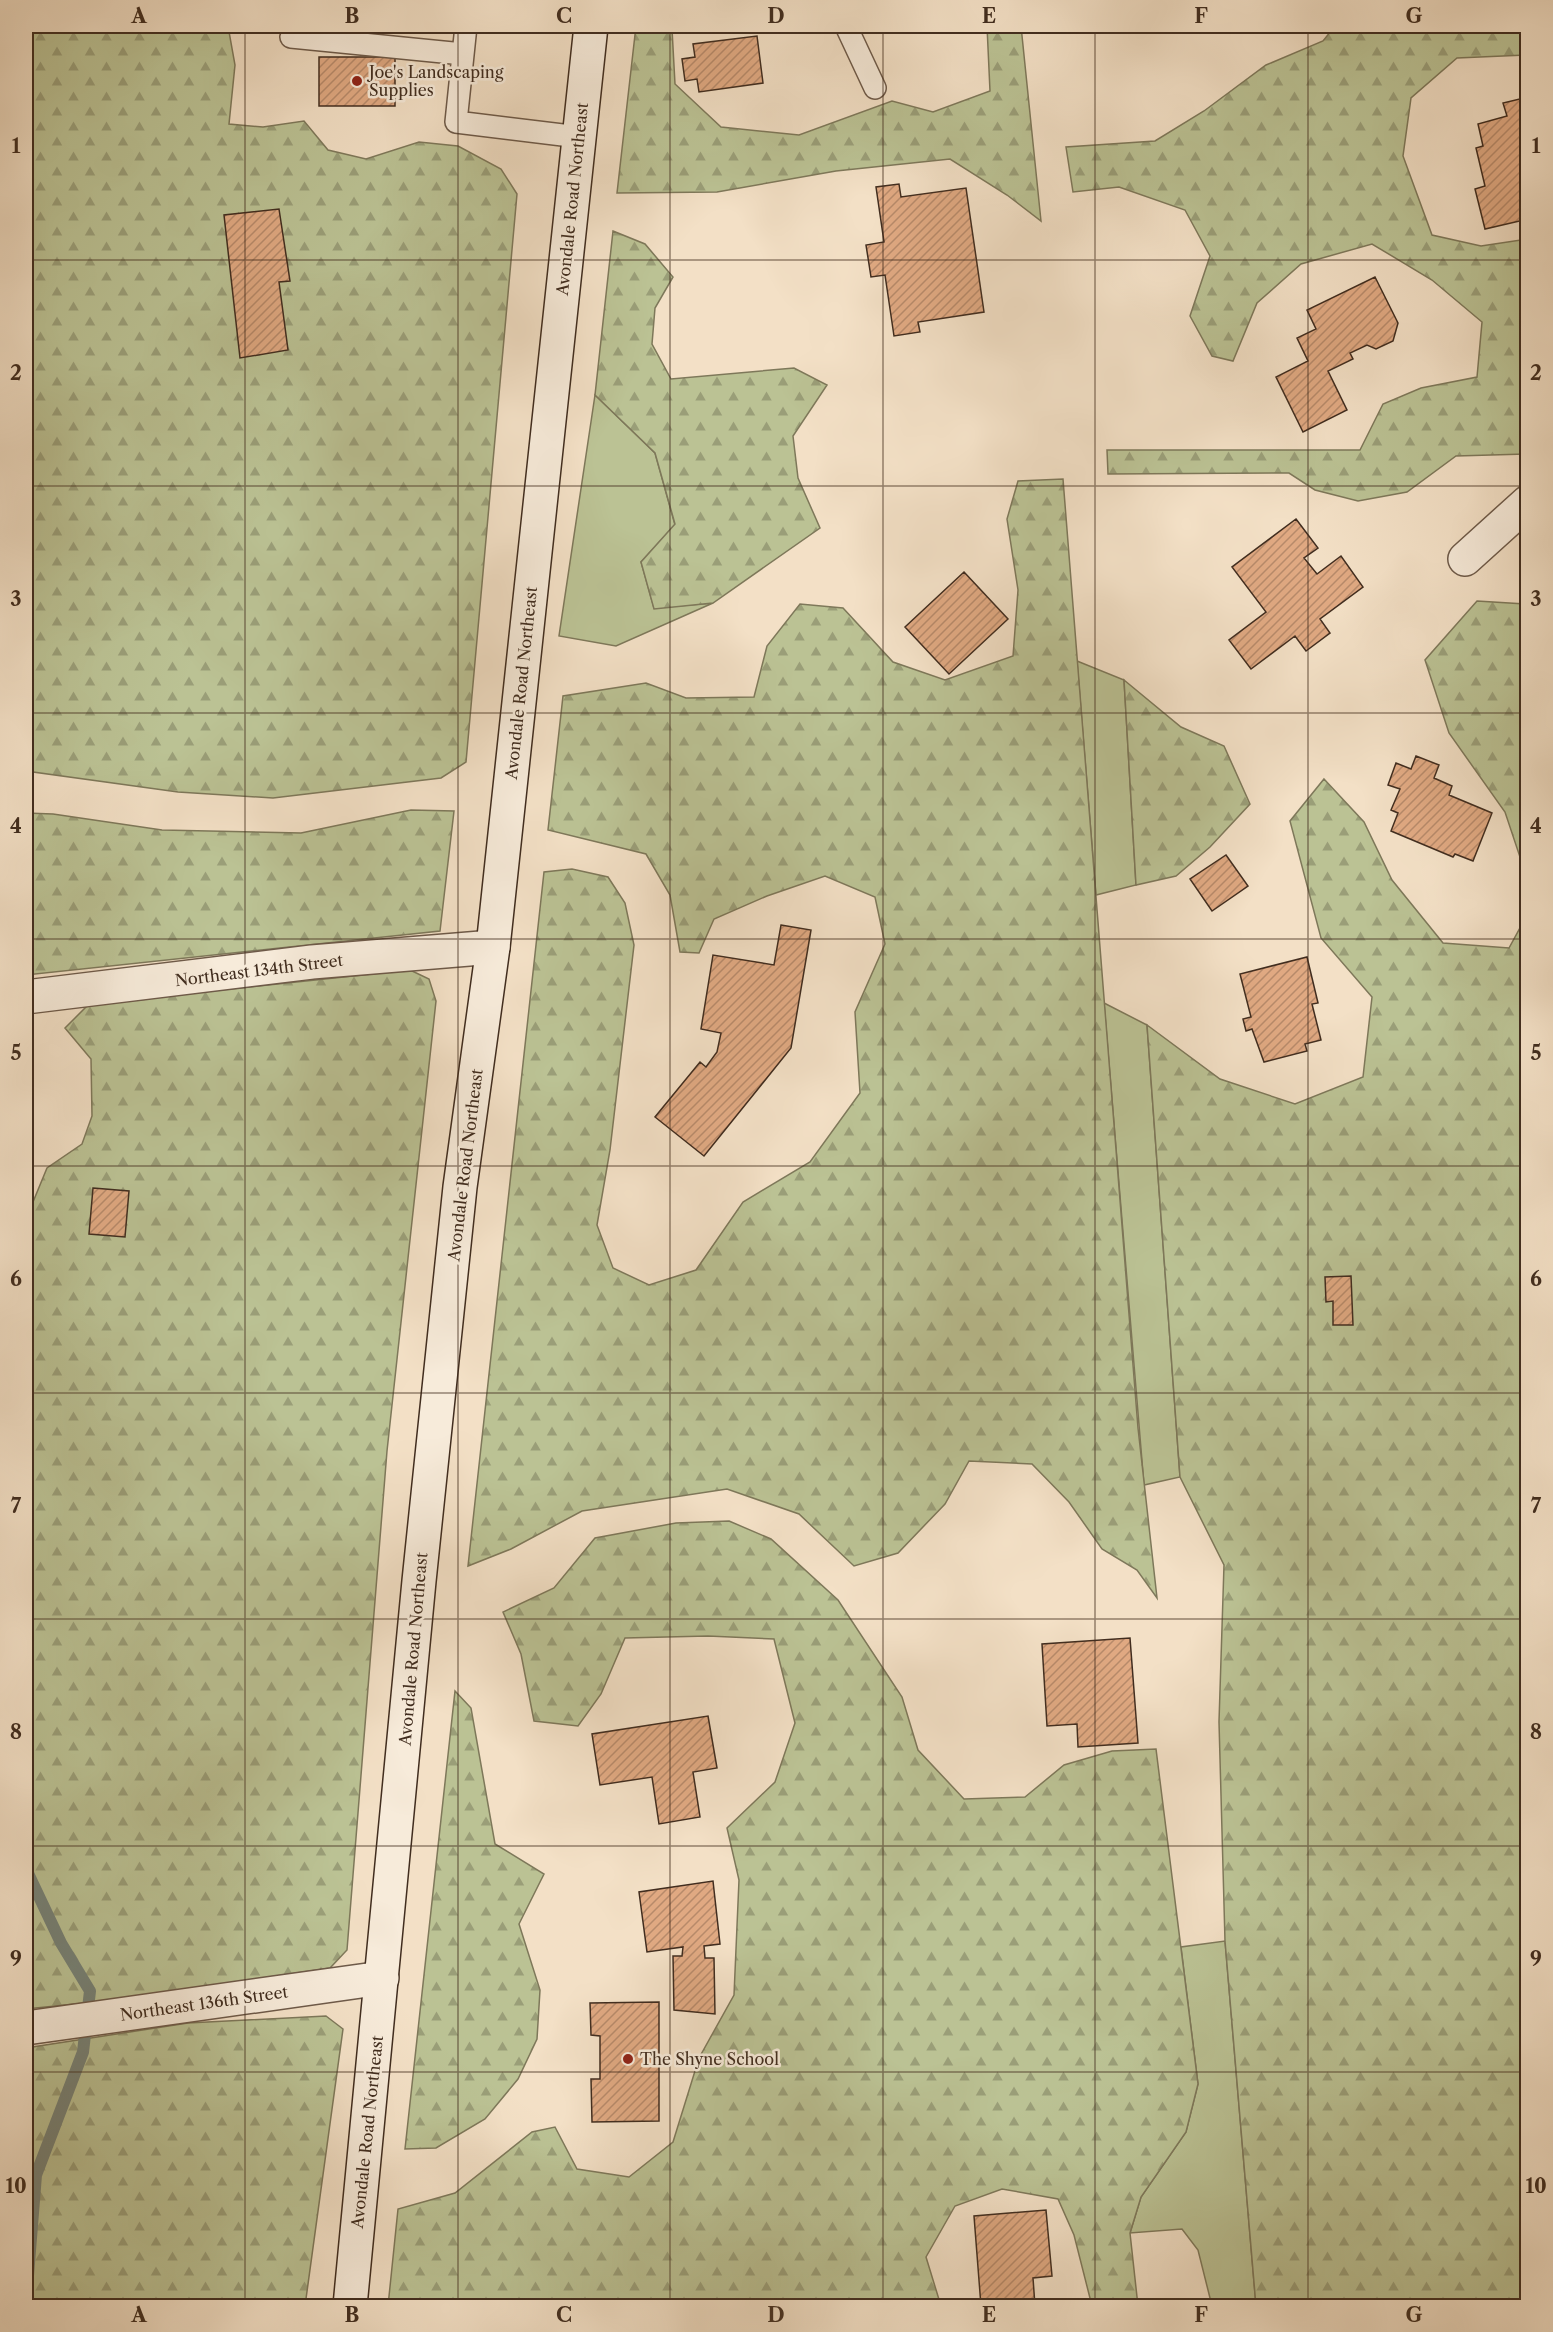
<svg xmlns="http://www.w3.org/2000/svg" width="1553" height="2332" font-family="'Libre Caslon Text',serif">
<defs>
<pattern id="forest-firs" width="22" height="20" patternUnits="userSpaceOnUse" patternTransform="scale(1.5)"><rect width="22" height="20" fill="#bbc294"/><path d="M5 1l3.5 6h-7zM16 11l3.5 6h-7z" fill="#9a9e78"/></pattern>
<pattern id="building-hatch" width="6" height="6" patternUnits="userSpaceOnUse" patternTransform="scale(1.5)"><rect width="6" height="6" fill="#e0a982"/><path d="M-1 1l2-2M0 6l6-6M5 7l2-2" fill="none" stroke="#b78a6a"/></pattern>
</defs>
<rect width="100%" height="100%" fill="#f3e0c6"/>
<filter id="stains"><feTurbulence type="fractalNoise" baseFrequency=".00333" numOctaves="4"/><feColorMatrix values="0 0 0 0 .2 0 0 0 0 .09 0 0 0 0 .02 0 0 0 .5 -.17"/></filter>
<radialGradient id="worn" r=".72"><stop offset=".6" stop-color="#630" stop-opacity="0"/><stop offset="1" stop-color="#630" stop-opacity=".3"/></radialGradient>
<path fill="#bbc294" stroke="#7e785a" stroke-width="1.5" d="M595 395 655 453 675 525 641 562 654 608 713 603 616 646 559 636Z
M1077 661 1124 680 1136 885 1096 895Z
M1104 1003 1147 1025 1180 1477 1144 1485Z
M1225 1941 1256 2306H1212L1198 2250 1182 2229 1130 2233 1141 2197 1186 2132 1198 2084 1181 1947Z"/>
<path fill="url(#forest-firs)" stroke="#7e785a" stroke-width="1.5" d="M26 26H228L235 65 229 124 263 127 304 121 328 150 366 159 419 142 458 146 501 169 517 194 466 762 441 778 273 798 178 792 26 771Z
M636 26H674L672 29 675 84 721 127 799 135 892 101 933 112 990 91 987 26H1021L1041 221 1007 195 950 159 836 171 717 192 617 193Z
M1335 26H1527V55L1457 58 1411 98 1403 156 1432 235 1481 246 1527 239V454L1456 456 1407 492 1358 501 1315 490 1289 473 1108 474 1107 450H1360L1383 404 1421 388 1477 377 1482 322 1432 280 1372 244 1301 264 1257 303 1233 361 1212 356 1190 316 1210 256 1185 210 1119 187 1073 192 1066 147 1155 141 1204 111 1266 65 1323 41Z
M613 231 645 244 673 277 655 308 652 344 671 379 794 368 827 385 793 436 798 478 820 528 713 603 654 609 641 562 675 524 655 453 595 395Z
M1063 479 1138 1428 1157 1598 1137 1570 1102 1549 1069 1502 1032 1464 969 1461 945 1504 898 1553 854 1566 799 1514 727 1489 582 1511 511 1549 468 1566 544 872 572 869 608 877 625 903 634 945 610 1150 597 1225 613 1268 649 1285 696 1270 743 1202 810 1162 860 1093 855 1012 885 944 875 897 825 876 767 896 714 919 699 953 680 952 670 895 646 854 548 830 563 696 646 683 686 698 754 697 767 646 800 604 843 608 893 662 945 680 1013 656 1018 590 1007 519 1018 481Z
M1477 601 1525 604 1527 878 1505 812 1449 733 1425 660Z
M1124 680 1181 727 1224 746 1250 804 1210 847 1176 876 1136 885Z
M1324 779 1364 822 1392 880 1443 943 1509 948 1527 915V2306H1256L1225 1941 1219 1722 1224 1565 1180 1477 1147 1025 1220 1079 1295 1104 1363 1077 1372 997 1321 938 1290 821Z
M411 810 454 811 440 931 26 975V813L53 814 162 830 301 833Z
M410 970 429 979 436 1001 387 1451 347 1950 330 1968 114 2000 26 2009V1219L47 1168 82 1144 92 1116 91 1059 65 1028 89 1004Z
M729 1521 771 1539 838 1600 902 1697 918 1750 964 1799 1025 1797 1064 1765 1112 1751 1156 1749 1198 2084 1186 2132 1141 2197 1130 2233 1138 2306H1092L1074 2235 1058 2199 1002 2189 955 2206 926 2257 941 2306H388L398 2209 455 2193 532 2132 555 2127 577 2169 629 2177 673 2142 699 2058 734 1995 739 1880 727 1828 775 1782 795 1723 774 1639 708 1636 625 1638 601 1694 578 1726 534 1721 521 1654 503 1612 554 1588 595 1538 676 1523Z
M455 1691 471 1708 495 1844 544 1874 519 1924 540 1990 537 2039 518 2079 485 2119 436 2148 405 2149Z
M326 2016 343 2029 305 2306H26V2048L188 2023Z"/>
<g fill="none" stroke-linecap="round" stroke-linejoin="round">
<path stroke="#778378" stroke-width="12" d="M26 1869 61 1943 90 1991 83 2052 36 2175 26 2301"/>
</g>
<path fill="url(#building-hatch)" stroke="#412d1f" stroke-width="1.5" d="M757 36 763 83 699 92 697 79 685 81 682 59 695 57 693 44Z
M319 57H395V106H319Z
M1528 97V219L1485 229 1475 189 1485 186 1476 148 1483 146 1478 124 1507 116 1503 103Z
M899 184 901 197 966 188 984 312 918 322 920 332 894 336 885 275 871 277 866 245 884 242 876 187Z
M279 209 290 281 279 282 288 350 240 358 224 215Z
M1375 277 1398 323 1393 341 1376 349 1367 345 1350 353 1353 359 1328 371 1347 410 1303 432 1276 377 1308 361 1297 338 1316 329 1307 310Z
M1296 519 1318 548 1304 558 1317 574 1341 556 1363 587 1320 619 1330 633 1306 651 1295 636 1251 669 1229 640 1266 612 1232 567Z
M964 572 1008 619 949 674 905 627Z
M1416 756 1439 765 1434 778 1452 786 1449 795 1492 813 1473 861 1455 854 1453 857 1391 831 1398 813 1391 810 1400 789 1388 785 1396 763 1411 769Z
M1226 855 1248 886 1212 911 1190 879Z
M781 925 811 930 791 1048 704 1156 655 1117 700 1062 706 1067 717 1052 721 1033 701 1029 713 955 774 965Z
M1307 957 1318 1003 1312 1004 1321 1040 1305 1044 1307 1051 1264 1062 1252 1029 1246 1031 1243 1019 1251 1017 1240 974Z
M93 1188 129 1191 125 1237 89 1234Z
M1351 1276 1353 1325H1333V1301L1326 1302 1325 1277Z
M1130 1638 1138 1743 1078 1747 1077 1724 1047 1726 1042 1644Z
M708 1716 717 1768 693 1772 700 1817 659 1824 652 1777 600 1785 592 1734Z
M713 1881 720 1944 704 1946 705 1958H714L715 2014 674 2010 673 1956H682L683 1947 647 1952 639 1892Z
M659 2002V2121L592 2122 591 2079H600V2036L591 2035 590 2003Z
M1046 2210 1052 2276 1033 2278 1035 2306H981L974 2216Z"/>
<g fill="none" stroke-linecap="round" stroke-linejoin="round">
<defs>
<path id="service" d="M466 26 456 122 579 137
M846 26 875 88
M291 37 463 54"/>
<path id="minor" d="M1465 559 1528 502
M26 997 312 962 493 947
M26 2028 382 1978"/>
<path id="secondary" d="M350 2306 419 1581 460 1187 493 947 591 26"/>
</defs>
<use href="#service" stroke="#6e5a49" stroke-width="24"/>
<use href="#minor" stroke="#6e5a49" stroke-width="36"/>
<use href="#secondary" stroke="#412d1f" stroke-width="36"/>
<use href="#service" stroke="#f7ebda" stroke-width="21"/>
<use href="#minor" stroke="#f7ebda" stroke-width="33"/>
<use href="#secondary" stroke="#f7ebda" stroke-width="33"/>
</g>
<path fill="none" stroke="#412d1f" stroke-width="1.5" stroke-opacity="0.55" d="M245 26V2306M458 26V2306M670 26V2306M883 26V2306M1095 26V2306M1308 26V2306M26 260H1528M26 486H1528M26 713H1528M26 939H1528M26 1166H1528M26 1393H1528M26 1619H1528M26 1846H1528M26 2072H1528"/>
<g fill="#8f2418" stroke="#f7ebda" stroke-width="2">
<circle cx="357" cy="81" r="6"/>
<circle cx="628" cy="2059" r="6"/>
</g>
<g text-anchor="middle" stroke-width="5" stroke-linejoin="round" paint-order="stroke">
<g font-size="16" fill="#412d1f" stroke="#f7ebda" text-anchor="start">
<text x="369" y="78">Joe's Landscaping<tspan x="369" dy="18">Supplies</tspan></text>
<text x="640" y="2065">The Shyne School</text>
</g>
<g font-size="16" fill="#412d1f" stroke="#f7ebda">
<text transform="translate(572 199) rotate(-84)" y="6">Avondale Road Northeast</text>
<text transform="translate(521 683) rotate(-84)" y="6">Avondale Road Northeast</text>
<text transform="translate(259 970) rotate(-7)" y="6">Northeast 134th Street</text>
<text transform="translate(465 1165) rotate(-83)" y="6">Avondale Road Northeast</text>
<text transform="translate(413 1649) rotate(-85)" y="6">Avondale Road Northeast</text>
<text transform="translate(204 2003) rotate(-8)" y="6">Northeast 136th Street</text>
<text transform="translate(367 2132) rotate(-84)" y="6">Avondale Road Northeast</text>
</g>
</g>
<rect width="1553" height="2332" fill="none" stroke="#f3e0c6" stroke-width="66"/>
<rect x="33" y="33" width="1487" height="2266" fill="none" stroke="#412d1f" stroke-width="2"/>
<g font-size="20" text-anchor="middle" font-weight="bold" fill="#412d1f">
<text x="139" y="23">A</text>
<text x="352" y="23">B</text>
<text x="564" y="23">C</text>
<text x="776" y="23">D</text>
<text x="989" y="23">E</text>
<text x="1201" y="23">F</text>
<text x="1414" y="23">G</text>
<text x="16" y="153">1</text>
<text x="1536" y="153">1</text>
<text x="16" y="380">2</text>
<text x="1536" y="380">2</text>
<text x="16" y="606">3</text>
<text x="1536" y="606">3</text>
<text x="16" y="833">4</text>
<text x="1536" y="833">4</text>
<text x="16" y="1060">5</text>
<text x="1536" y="1060">5</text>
<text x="16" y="1286">6</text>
<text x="1536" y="1286">6</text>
<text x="16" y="1513">7</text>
<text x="1536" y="1513">7</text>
<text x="16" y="1739">8</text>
<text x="1536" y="1739">8</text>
<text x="16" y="1966">9</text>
<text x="1536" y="1966">9</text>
<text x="16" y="2193">10</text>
<text x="1536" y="2193">10</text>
<text x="139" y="2322">A</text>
<text x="352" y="2322">B</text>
<text x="564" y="2322">C</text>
<text x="776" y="2322">D</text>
<text x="989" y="2322">E</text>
<text x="1201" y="2322">F</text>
<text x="1414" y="2322">G</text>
</g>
<rect width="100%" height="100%" filter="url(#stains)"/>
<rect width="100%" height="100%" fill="url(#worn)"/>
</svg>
